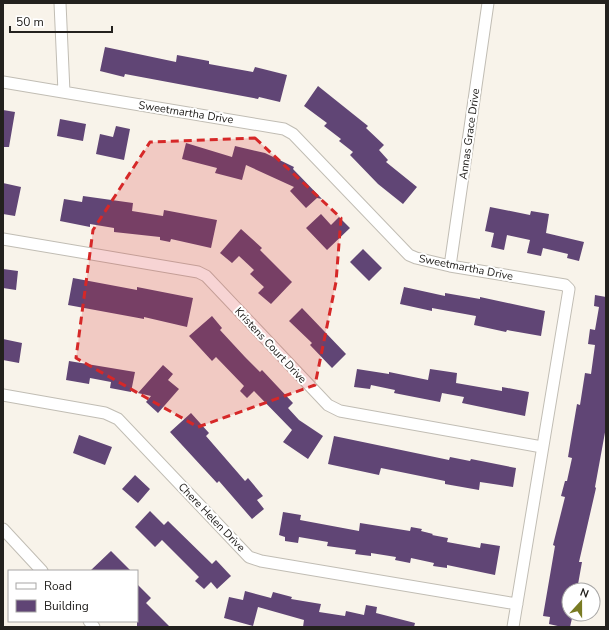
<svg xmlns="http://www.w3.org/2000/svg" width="609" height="630" font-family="'Nunito Sans',sans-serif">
<rect width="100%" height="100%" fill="#f8f3ea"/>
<path fill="#604575" d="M105 47 176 62 177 55 209 61V64L253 72 255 67 287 75 280 102 259 97 258 99 125 74 124 77 100 71Z
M318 86 368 126 366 128 384 145 379 150 388 160 386 162 417 187 403 204 378 184 350 155 353 152 339 141 341 139 324 126 327 123 304 106Z
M3 110 15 112 9 147H3Z
M60 119 86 124 83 141 57 136Z
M116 126 130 129 124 160 96 154 100 134 113 137Z
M186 143 232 157 235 146 265 153 294 167 293 169 322 199 317 198 306 208 290 191 294 187 246 165 242 180 215 173 217 168 182 159Z
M3 183 21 187 15 216 3 214Z
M83 196 133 203 132 211 163 216 164 210 217 220 211 248 171 239 170 242 160 240V237L114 232V228L90 224V227L60 221 64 199 82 202Z
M490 207 530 215 531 211 549 214 546 233 584 242 579 261 567 258 568 254 543 248 541 256 527 253 530 240 507 235 504 250 491 247 494 233 485 231Z
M321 214 331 225 339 217 350 228 327 250 306 228Z
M241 229 262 248 260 250 292 282 271 304 258 293 264 287 250 274 254 270 239 256 232 263 220 253Z
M363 249 382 268 369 281 350 262Z
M3 269 18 271 16 290 3 288Z
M73 278 137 290V287L193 298 187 327 144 317V319L68 305Z
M404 287 445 296V293L480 299V297L545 311 541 336 507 330 506 332 474 325 476 316 432 308V311L400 304Z
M595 295 606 297 605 410H606V427L595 487 596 488 579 562H582L577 590H569V614H573L570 627H562L549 624 550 617 543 616 555 546 553 545 565 497 561 496 565 481H567L572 458 568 457 577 404 580 405 585 373 591 374 595 345 588 344 590 329 595 330 599 307 594 306Z
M302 308 346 354 332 368 310 345 312 343 289 321Z
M212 316 222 328 220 330 245 357 260 372 262 370 293 403 288 408 299 420 323 436 308 459 283 442 292 430 254 391 247 398 240 391 244 386 216 357 212 361 189 336Z
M3 339 22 343 19 363 3 360Z
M69 361 135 372 131 392 110 388 111 382 90 378 89 384 66 380Z
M163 365 173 374 168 380 179 389 158 413 146 402 151 396 138 393Z
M357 369 389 374V372L428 380 430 369 457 373 456 383 502 391V387L529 392 525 416 462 403 464 397 442 393 440 402 394 393 395 390 371 385 370 389 354 387Z
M191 413 209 433 206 436 245 481 248 478 263 496 257 500 264 509 252 519 219 481 217 483 170 432Z
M79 435 112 447 105 465 73 453Z
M334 436 449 460 450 457 470 461 471 459 516 468 513 487 480 482 479 490 445 484V481L381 468 379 475 328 464Z
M135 475 150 489 138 503 122 489Z
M150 511 164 525 168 521 212 564 216 560 231 576 217 589 211 582 204 589 195 581 199 577 162 540 155 547 135 527Z
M283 512 301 515 300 520 359 531 360 523 410 531 411 527 422 529 421 531 433 534 432 535 448 538 447 542 480 548 481 543 500 546 495 575 447 565V568L433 566 434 563 411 558 410 563 395 560 396 557 371 553V556L355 554 356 550 327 546 328 542 299 537 298 543 285 541V537L279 535Z
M111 551 131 571H90Z
M137 584 151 598 146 603 170 627H137Z
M245 591 271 598 273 592 292 597 291 599 321 604 319 612 345 616 346 611 364 615 366 605 377 607 376 613 415 623 414 627H303L304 620 258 607 253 626 224 618 229 597 243 600Z"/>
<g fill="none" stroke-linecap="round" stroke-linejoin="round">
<defs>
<path id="street" d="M60 3 64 92
M3 82 284 129 293 134 409 255 416 258 450 266 565 285 569 289 513 627
M3 239 198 272 206 276 328 405 340 411 542 447
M450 266 488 3
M3 395 105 413 118 419 249 557 261 561 517 604
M3 529 42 571
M89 621 94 627"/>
</defs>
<use href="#street" stroke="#c1bdb4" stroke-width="13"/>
<use href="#street" stroke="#fff" stroke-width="11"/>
</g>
<path fill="#d62828" fill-opacity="0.2" stroke="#d62828" stroke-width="3" stroke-dasharray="8 5" stroke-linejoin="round" d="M255 138 341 218 336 282 315 385 198 427 76 358 93 230 150 142Z"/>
<g text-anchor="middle" stroke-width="4" stroke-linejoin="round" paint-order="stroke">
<g font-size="11" fill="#23211e" stroke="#fff">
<text transform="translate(186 112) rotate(9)" y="4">Sweetmartha Drive</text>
<text transform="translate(469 134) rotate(-82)" y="4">Annas Grace Drive</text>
<text transform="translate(466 267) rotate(11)" y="4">Sweetmartha Drive</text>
<text transform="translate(271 345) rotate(47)" y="4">Kristens Court Drive</text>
<text transform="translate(212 517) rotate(46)" y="4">Chere Helen Drive</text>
</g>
</g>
<rect width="609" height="630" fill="none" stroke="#23211e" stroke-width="8"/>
<rect x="8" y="570" width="130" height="52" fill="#ffffff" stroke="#a7a6a5"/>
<rect x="16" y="583" width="20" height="6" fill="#ffffff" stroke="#a7a6a5"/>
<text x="44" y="590" font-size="12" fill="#23211e">Road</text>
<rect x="16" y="600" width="20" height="12" fill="#604575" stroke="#a7a6a5"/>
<text x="44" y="610" font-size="12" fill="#23211e">Building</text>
<g transform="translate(581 602) rotate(21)"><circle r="19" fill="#ffffff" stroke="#a7a6a5"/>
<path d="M0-3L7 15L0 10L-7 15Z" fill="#797b23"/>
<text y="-6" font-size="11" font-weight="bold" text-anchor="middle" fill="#23211e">N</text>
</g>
<path d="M10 26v6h102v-6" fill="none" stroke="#23211e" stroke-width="2"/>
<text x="16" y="26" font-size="12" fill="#23211e" stroke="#ffffff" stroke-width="3" paint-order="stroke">50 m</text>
</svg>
